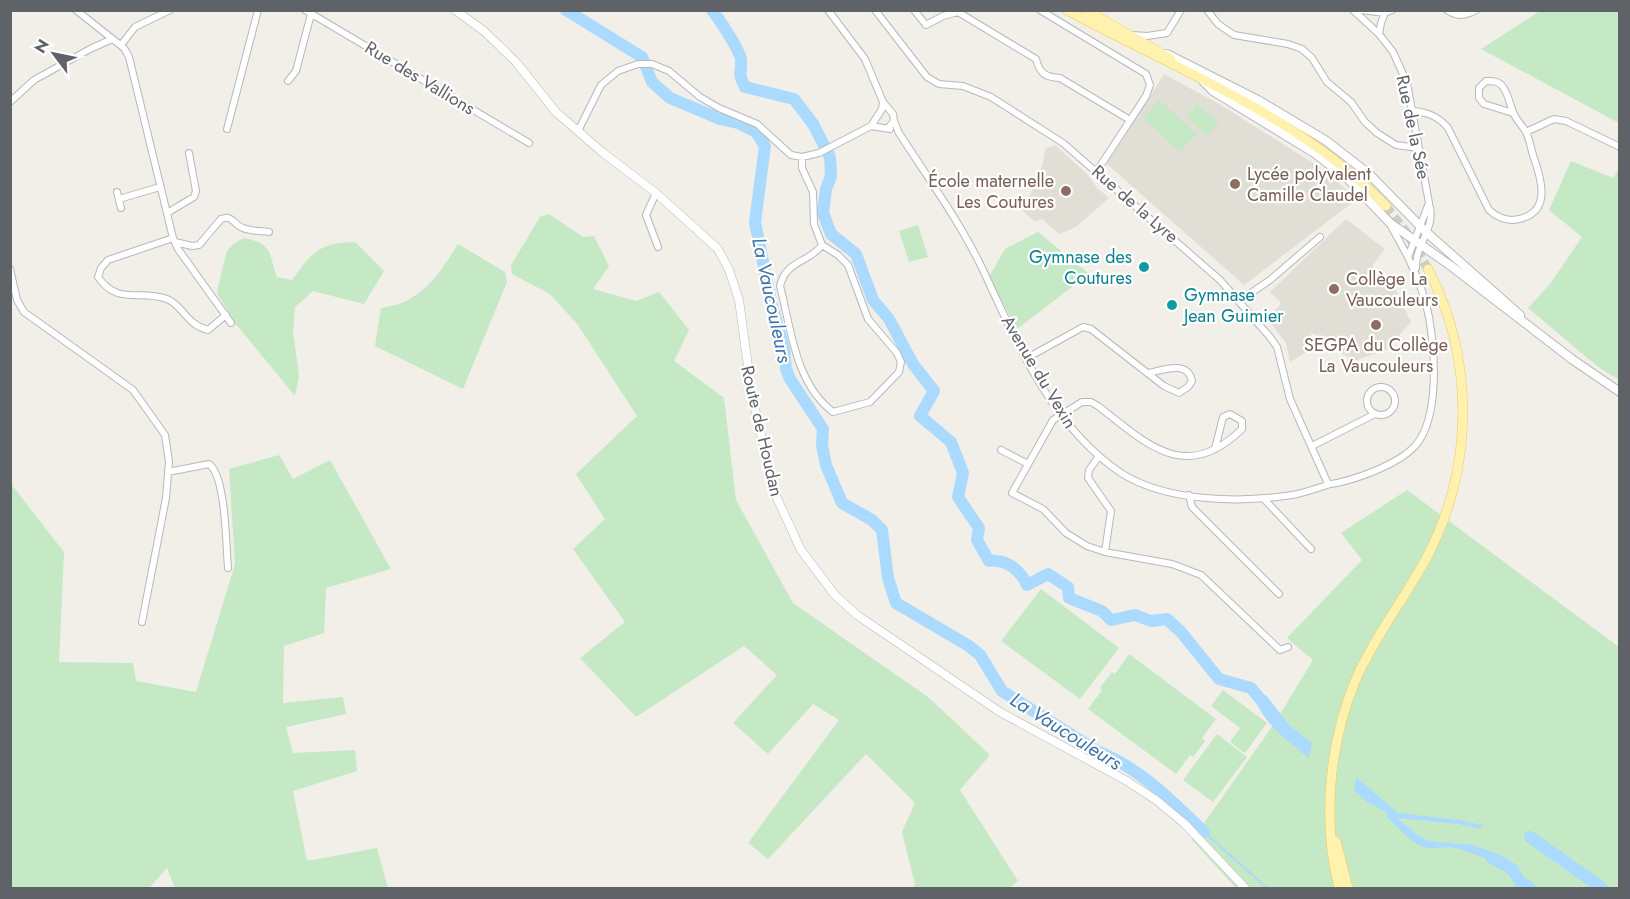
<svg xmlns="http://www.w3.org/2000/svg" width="1630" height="899" font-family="Jost,sans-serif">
<rect width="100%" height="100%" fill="#f1efe8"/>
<path fill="#e1ded6" d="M1164 74 1219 104 1324 170 1357 199 1244 285 1107 164Z
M1055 145 1088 175 1097 188 1109 198 1076 227 1059 234 1042 219 1035 222 1020 208 1031 194 1043 163 1045 149Z
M1346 219 1385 249 1372 266 1394 287 1411 322 1386 350 1354 361 1311 332 1312 348 1290 362 1286 343 1268 320 1281 303 1270 292Z"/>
<path fill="#c5e8c5" d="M1540 11H1619V123L1481 49Z
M1159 100 1197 134 1180 152 1143 118Z
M1197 104 1219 123 1207 136 1186 117Z
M1571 161 1613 178 1619 169V380L1597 366 1528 308 1550 284 1582 237 1549 210Z
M549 214 583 237 594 236 609 266 593 289 636 301 659 292 689 330 674 361 724 398 736 500 793 603 928 697 990 755 960 790 1018 881 1010 888H914L915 884 902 832 915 803 866 754 768 859 748 843 839 720 813 704 768 754 733 723 777 675 744 646 636 717 580 658 625 622 573 549 605 519 576 474 637 416 578 325 550 294 512 274 511 265 540 217Z
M918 225 928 257 909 262 899 231Z
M1038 232 1089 274 1017 329 989 277 1005 249Z
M244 238C273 244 268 252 277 277L292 280C312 252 319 243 355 242L384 271 364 304 313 291 295 307 293 331 299 376 295 396 235 323 217 293C219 285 225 254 228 250 232 244 238 241 244 238Z
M458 244 505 272 507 282 463 389 375 346 381 308C390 306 400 305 408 300 431 288 445 265 458 244Z
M279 455 293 479 330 460 391 569 326 588 324 633 284 646 283 703 343 697 346 714 286 727 293 753 355 750 357 771 293 791 307 861 377 848 388 888H175L167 868 149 888H11V484L64 552 59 662 133 663 136 681 196 692 235 564 229 469Z
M1407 490 1619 647V888H1236L1192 840 1274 724 1313 660 1287 638 1362 560 1341 533Z
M1041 589 1119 648 1080 699 1001 641Z
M1129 654 1216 719 1202 738 1205 741 1193 757 1190 755 1176 774 1088 709 1102 690 1100 688 1112 672 1115 674Z
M1223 690 1267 723 1245 753 1230 742 1240 728 1211 706Z
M1217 734 1247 757 1213 802 1183 780Z"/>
<path fill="#aadaff" d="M1266 695 1290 726 1312 743 1309 758C1293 746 1259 720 1257 700Z
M1356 777 1398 813 1459 820 1482 825 1481 829 1458 824 1397 818 1416 834 1428 841 1474 845 1508 859 1503 871C1497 861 1462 848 1449 847 1440 847 1430 850 1421 846 1408 840 1397 826 1386 816L1388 813 1367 802 1354 791Z"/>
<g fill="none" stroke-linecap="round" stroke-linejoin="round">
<path stroke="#aadaff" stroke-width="2" d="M1204 832 1267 888"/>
<path stroke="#aadaff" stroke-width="12" d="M566 10 642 57 652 82 670 98 720 119 738 123 756 132 765 146 755 222 771 302 784 349 786 369 790 379 823 429 822 445 826 465 842 503 872 520 882 530 888 578 896 603 969 646 980 655 1002 691 1097 751C1140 768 1172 801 1204 832
M712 10C719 19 740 50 741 60 742 76 737 71 745 87L794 99 813 124 830 157 831 176 826 189 823 213 831 234 856 254 873 300 889 319 913 364 934 391 920 416 951 442 963 473 958 497 979 528 977 540 989 561C1006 559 1020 569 1027 585L1048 574 1068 587 1069 598 1102 611 1111 620 1135 615 1151 621 1167 619 1181 632 1219 679 1251 688 1270 711
M1530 837 1602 888
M1492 858 1512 869 1521 883 1530 888"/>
<path stroke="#ccccc8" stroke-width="9" stroke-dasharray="9 4.5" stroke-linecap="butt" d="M1386 206 1407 233 1428 269"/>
<defs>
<path id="minor" d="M76 10 124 48 129 57 173 238 178 249 231 323
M305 10 529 143
M828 10 865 59 883 102 893 114 894 121 888 128
M875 10 927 77 939 84 963 86 991 97 1063 143 1220 280 1270 337 1277 347 1290 399 1328 484
M914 10 926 25 943 16 958 12 1036 59C1040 74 1045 77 1060 78L1130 120
M1040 10 1146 74 1150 85 1146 96 1097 171
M1207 10 1218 24 1234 35 1288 44 1302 49 1312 58 1327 82 1351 102 1365 122 1377 133 1396 145 1418 148
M1361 10 1385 13 1392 10
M1447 10C1457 17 1465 16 1476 10
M1379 34 1381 23 1385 13
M1132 35 1147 36 1167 33 1181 10
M121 45 135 27 170 10
M288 81 296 71 311 14
M10 102 34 80 90 49 112 39
M1412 111C1427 112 1438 116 1448 128L1489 210C1498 218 1507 222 1519 219 1551 212 1542 181 1534 158 1531 150 1530 140 1526 132 1522 125 1516 120 1513 112 1510 104 1508 94 1503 87 1499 81 1493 81 1486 81L1479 88V98L1484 104 1513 113
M894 121 899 133C928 178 960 222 983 270 1017 343 1052 427 1121 473 1166 502 1241 503 1292 495 1304 493 1315 489 1327 485 1331 483 1336 484 1341 482 1362 477 1400 463 1415 446 1440 418 1435 352 1429 317 1425 296 1417 276 1408 257L1429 203 1407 83 1393 52 1379 34 1353 10
M871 126 890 129
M227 129 258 10
M578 131 601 85 618 71 638 64H652L669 71 700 97 719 108 757 124 791 155 802 157 819 153 871 126 882 109 883 102
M1526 132 1554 119 1566 121 1620 147
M802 157V168L813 192 814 224 822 245 838 255 848 265 868 319 897 353 901 362 899 372 870 402 833 412C795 383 791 329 780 286 786 260 809 263 822 245
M117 192 121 208
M656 193 646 215 658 247
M119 199 160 187
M167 213 194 197 196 191 189 153
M1390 224 1408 257
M173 238 108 260 101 268 98 277C118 306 140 289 167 299 184 306 185 324 208 330L226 315
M175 242 192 246 199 245 221 219C233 214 233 225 243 228 250 231 261 231 269 232
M1416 268C1415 244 1437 227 1429 204
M10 269 17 300 24 312 133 390 165 435 169 462 166 498 142 622
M1239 301 1270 280 1320 237
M1027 358 1083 327 1091 329 1164 386 1179 393 1188 387 1192 381C1188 360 1164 370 1148 373
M1367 401a14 14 0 1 1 28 0a14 14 0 1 1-28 0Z
M1312 446 1375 414
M1215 449 1223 417 1230 414 1242 421V429C1185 485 1146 443 1098 406L1091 402H1082L1053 420 1012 493 1043 509 1066 533 1087 546 1105 552 1172 564 1201 575 1280 650 1288 647
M1001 450 1028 464
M1099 456 1089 470 1088 478 1111 511 1105 552
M168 472 209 464C226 476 226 546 228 568
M1189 495 1192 507 1279 594
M1263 498 1311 549"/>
<path id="tertiary" d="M455 10 484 31 516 62 556 112 602 152 656 193 718 249 729 270 739 300 752 396 775 494 801 550 835 595 857 615 1000 712 1127 781 1156 800 1185 824 1245 888"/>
<path id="secondary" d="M1167 54 1258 100 1325 140 1369 174 1426 232 1520 315
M1203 81 1213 91 1316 154 1348 179 1390 223 1451 266 1573 360 1620 392"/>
<path id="primary" d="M1067 10C1177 70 1297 114 1386 206
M1086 10 1171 59
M1336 841 1348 888
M1339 888C1322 821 1329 743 1356 679 1375 636 1405 598 1427 557 1474 467 1475 359 1428 269"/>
</defs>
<use href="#minor" stroke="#b5b8bc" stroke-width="8"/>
<use href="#tertiary" stroke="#b5b8bc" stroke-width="9"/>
<use href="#secondary" stroke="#b6babf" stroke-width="10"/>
<use href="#primary" stroke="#f2c960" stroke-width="10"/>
<use href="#minor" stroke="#fff" stroke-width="6"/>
<use href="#tertiary" stroke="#fff" stroke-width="8"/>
<use href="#secondary" stroke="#fff" stroke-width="8"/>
<use href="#primary" stroke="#fff2af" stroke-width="9"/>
</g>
<g fill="#8d6e63" stroke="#fff" stroke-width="2">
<circle cx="1235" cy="184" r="6"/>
<circle cx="1066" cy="191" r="6"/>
<circle cx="1334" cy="289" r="6"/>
<circle cx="1376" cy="325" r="6"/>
</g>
<g fill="#0f9aa8" stroke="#fff" stroke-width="2">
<circle cx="1144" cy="267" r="6"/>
<circle cx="1172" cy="305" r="6"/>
</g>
<g text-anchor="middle" stroke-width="4.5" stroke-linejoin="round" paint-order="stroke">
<g font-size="18" fill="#5f6368" stroke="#fff">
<text transform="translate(420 78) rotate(31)" y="6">Rue des Vallions</text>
<text transform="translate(1413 127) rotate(78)" y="6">Rue de la Sée</text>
<text transform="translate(1135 204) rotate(41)" y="6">Rue de la Lyre</text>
<text transform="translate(1039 372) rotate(59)" y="6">Avenue du Vexin</text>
<text transform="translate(762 431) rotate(77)" y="6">Route de Houdan</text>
</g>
<g font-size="18" fill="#785e54" stroke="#fff" text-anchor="start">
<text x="1247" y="180">Lycée polyvalent<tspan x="1247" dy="21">Camille Claudel</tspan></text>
<text x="1054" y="187" text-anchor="end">École maternelle<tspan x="1054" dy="21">Les Coutures</tspan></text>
<text x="1346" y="285">Collège La<tspan x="1346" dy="21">Vaucouleurs</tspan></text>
<text x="1376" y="351" text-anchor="middle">SEGPA du Collège<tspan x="1376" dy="21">La Vaucouleurs</tspan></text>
</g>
<g font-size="18" fill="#0d838f" stroke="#fff" text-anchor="end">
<text x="1132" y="263">Gymnase des<tspan x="1132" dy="21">Coutures</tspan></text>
<text x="1184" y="301" text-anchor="start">Gymnase<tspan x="1184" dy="21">Jean Guimier</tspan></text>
</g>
<g font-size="20" font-style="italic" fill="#4174aa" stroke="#fff">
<text transform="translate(772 300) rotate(78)" y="7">La Vaucouleurs</text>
<text transform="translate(1066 731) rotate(32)" y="7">La Vaucouleurs</text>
</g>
</g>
<rect width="1630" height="899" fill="none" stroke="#5f6368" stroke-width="24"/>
<g transform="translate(54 54) rotate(302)" stroke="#ffffff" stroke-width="4.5" paint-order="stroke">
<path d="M0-4.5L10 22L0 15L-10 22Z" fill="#5f6368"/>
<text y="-9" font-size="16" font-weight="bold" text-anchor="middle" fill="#5f6368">N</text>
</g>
</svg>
